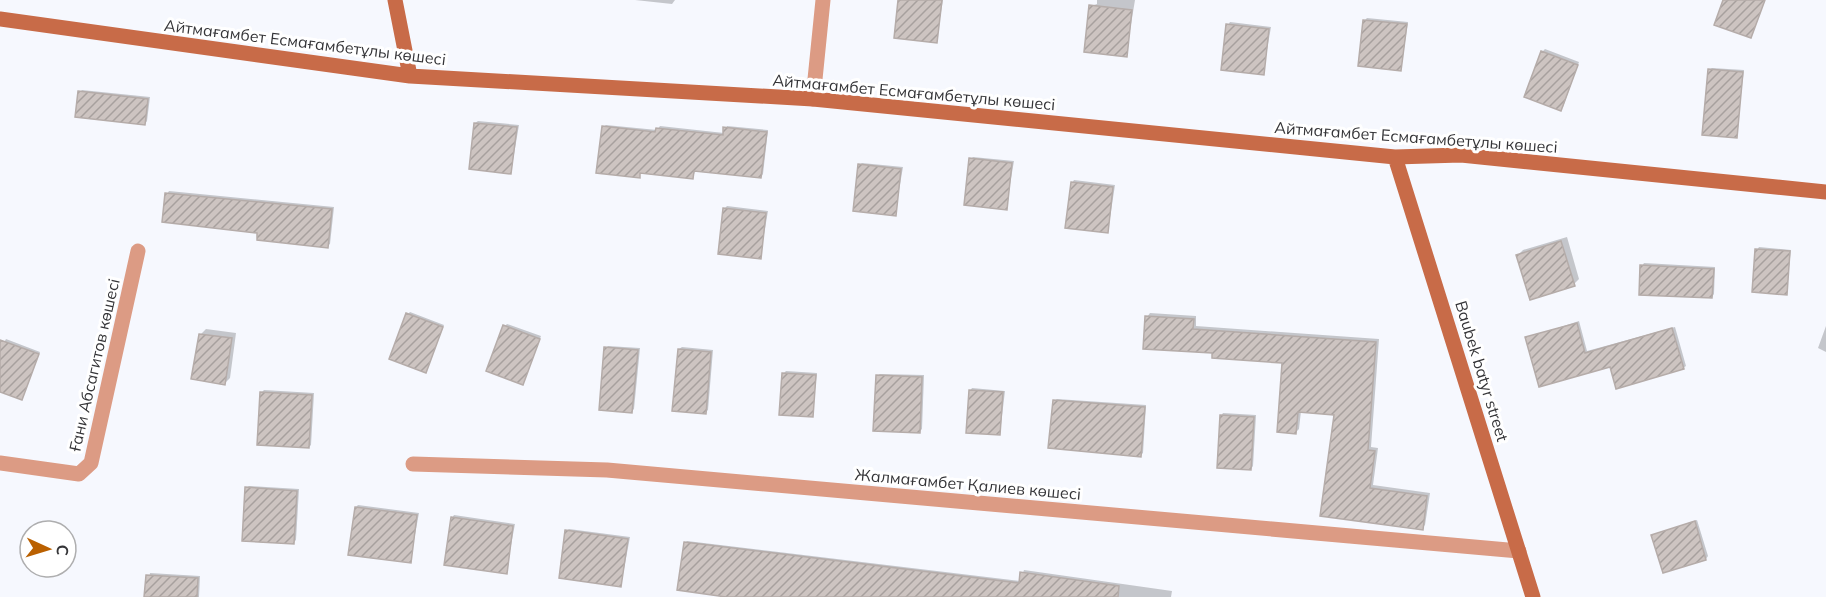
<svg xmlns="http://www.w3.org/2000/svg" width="1826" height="597" font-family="Mulish,sans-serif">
<defs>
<pattern id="building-hatch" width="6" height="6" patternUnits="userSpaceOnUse" patternTransform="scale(1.5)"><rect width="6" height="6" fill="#cdc4c1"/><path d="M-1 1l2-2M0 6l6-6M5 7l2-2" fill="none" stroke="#a7a09e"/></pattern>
</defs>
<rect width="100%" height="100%" fill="#f6f8fe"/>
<path fill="#0003" d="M635 0H675L672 4Z
M900 0H943L936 42Z
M1097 0H1135L1126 55 1091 6 1097 4Z
M1367 18 1408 22 1401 69 1365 20Z
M1230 22 1271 27 1263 73 1228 25Z
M1545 49 1579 62 1563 107 1542 52Z
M1712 68 1744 70 1736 136 1709 70Z
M82 90 150 97 147 121 145 124 80 92Z
M478 121 519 125 511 172 475 123Z
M606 125 657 130 660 126 724 133 727 126 768 130 763 174 761 177 696 169 693 177 642 171 639 176 603 127Z
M973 157 1014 161 1006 208 971 159Z
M862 163 903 167 895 214 859 165Z
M1074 180 1115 185 1108 231 1072 183Z
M169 191 334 207 330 244 327 246 259 232 167 194Z
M727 206 768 211 760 258 724 209Z
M1567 237 1579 279 1574 284 1517 256 1523 250Z
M1759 247 1791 250 1786 293 1757 250Z
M1644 263 1715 267 1714 294 1712 297 1642 266Z
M410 312 444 325 426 371 408 314Z
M1150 313 1196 316V326L1379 339 1371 447 1378 448 1373 485 1430 493 1425 525 1422 528 1322 514 1336 413 1301 411 1299 429 1296 432 1284 361 1214 352 1147 317Z
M1579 321 1587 351 1675 327 1686 366 1683 368 1611 365 1527 338Z
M507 324 541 336 523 383 505 326Z
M1826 326V352L1818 348Z
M206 329 236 333 230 378 225 383 200 335Z
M6 339 40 352 21 398 0 390V350Z
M608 346 640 348 634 409 632 411 606 348Z
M682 347 713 350 708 410 705 413 679 349Z
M786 371 817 373 812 415 784 373Z
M880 374 924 375 922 429 919 432 877 376Z
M972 388 1005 391 1000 433 970 391Z
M264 390 314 393 311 445 309 447 261 393Z
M1057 399 1146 405 1143 453 1141 455 1054 401Z
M1223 413 1256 415 1253 466 1251 469 1221 416Z
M249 486 299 489 296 540 294 542 246 488Z
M358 505 419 513 410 562 356 507Z
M454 515 515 524 506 572 452 518Z
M1697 520 1708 556 1706 559 1653 535Z
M569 529 630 537 621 585 566 531Z
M687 541 1020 581 1024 570 1172 591 1171 597H743L685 543Z
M150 573 200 576 199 597H146Z"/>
<path fill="url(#building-hatch)" stroke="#b5aca9" stroke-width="1.5" d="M898 0H942L937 43 894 38Z
M1723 0H1765L1751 38 1714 25Z
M1089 5 1132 10 1127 57 1084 52Z
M1363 20 1407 24 1401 71 1358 66Z
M1226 24 1269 29 1264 75 1221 70Z
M1541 51 1578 65 1561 111 1524 97Z
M1708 69 1743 72 1737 138 1702 135Z
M78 91 148 99 145 125 75 117Z
M474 123 517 127 511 174 469 169Z
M602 126 655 132 656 128 723 135V127L767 132 761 178 694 171 693 179 640 173V178L596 173Z
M969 158 1012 163 1007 210 964 205Z
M858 164 901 169 896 216 853 211Z
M1071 182 1113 187 1108 233 1065 228Z
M165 193 332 209 328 248 257 240V233L162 222Z
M723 208 766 213 761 259 718 254Z
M1561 241 1575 286 1530 300 1516 255Z
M1755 249 1790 251 1787 295 1752 292Z
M1640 265 1714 269 1712 298 1639 295Z
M406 313 443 327 426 373 389 359Z
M1145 316 1194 319 1193 329 1376 342 1368 450 1375 451 1370 488 1427 496 1423 530 1320 516 1334 415 1298 412 1296 434 1277 432 1282 363 1212 358V353L1143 349Z
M1577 323 1585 353 1672 328 1684 369 1616 389 1610 367 1539 387 1525 337Z
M503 325 540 339 523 385 486 371Z
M199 334 232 338 225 385 191 379Z
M0 340 39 354 22 400 0 392Z
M604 347 638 350 632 413 599 410Z
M678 349 711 352 706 414 672 411Z
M782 373 816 375 813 417 779 415Z
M876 375 922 377 920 433 873 431Z
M969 390 1003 392 1000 435 966 433Z
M260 392 312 395 309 448 257 445Z
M1053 400 1145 407 1141 457 1048 448Z
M1220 415 1254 417 1251 470 1217 468Z
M245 487 297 491 294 544 242 541Z
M355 507 417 515 411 563 348 555Z
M451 517 513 526 507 574 444 565Z
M1695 521 1706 560 1663 573 1651 535Z
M565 530 628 539 621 587 559 578Z
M684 542 1019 583 1020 572 1119 586 1118 597H726L677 590Z
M146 575 198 578 197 597H144Z"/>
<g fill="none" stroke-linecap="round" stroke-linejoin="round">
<path stroke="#dc9b84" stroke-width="15" d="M813 99 823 0
M0 463 79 474 91 463 138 251
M413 464 607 470 1519 551"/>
<path stroke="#c86b48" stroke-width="15" d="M395 0 410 76
M0 19 410 76 813 99 1395 157 1461 155 1826 192
M1395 157 1533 597"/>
</g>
<g text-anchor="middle" stroke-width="6" stroke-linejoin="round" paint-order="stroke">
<g font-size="16" fill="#353538" stroke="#fff">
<text transform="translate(305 42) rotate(7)" y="6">Айтмағамбет Есмағамбетұлы көшесі</text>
<text transform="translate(914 92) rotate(5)" y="6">Айтмағамбет Есмағамбетұлы көшесі</text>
<text transform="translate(1416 137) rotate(4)" y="6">Айтмағамбет Есмағамбетұлы көшесі</text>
<text transform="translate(94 365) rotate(-77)" y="6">Ғани Абсагитов көшесі</text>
<text transform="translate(1482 371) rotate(73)" y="6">Baubek batyr street</text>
<text transform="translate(968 484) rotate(5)" y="6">Жалмағамбет Қалиев көшесі</text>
</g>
</g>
<g transform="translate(48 549) rotate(94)"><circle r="28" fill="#ffffff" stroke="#aeaeaf" stroke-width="1.5"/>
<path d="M0-4.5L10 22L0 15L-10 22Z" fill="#ba6000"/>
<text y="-9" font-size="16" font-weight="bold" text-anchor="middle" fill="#353538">С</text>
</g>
</svg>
